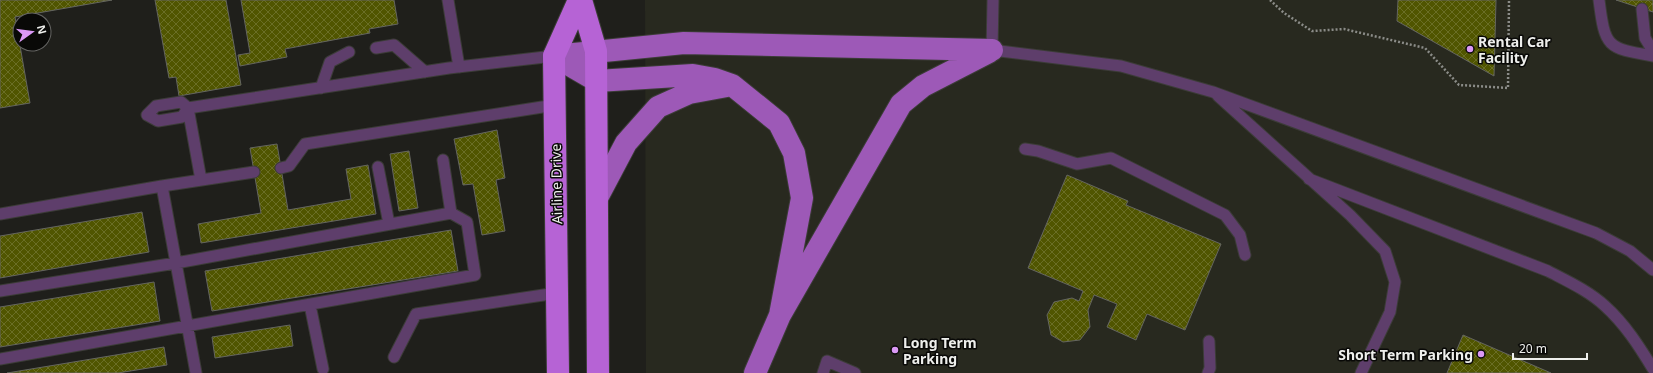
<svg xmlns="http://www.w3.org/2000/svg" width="1653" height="373" font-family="'Noto Sans',sans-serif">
  <defs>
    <pattern id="building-cross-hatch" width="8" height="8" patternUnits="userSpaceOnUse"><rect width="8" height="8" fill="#505500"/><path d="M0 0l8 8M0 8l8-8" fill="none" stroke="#6a6e25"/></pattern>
  </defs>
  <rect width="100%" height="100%" fill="#1f1f1b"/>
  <!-- built -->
  <path fill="#28291f" d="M645,0H1653V373H646Z"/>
  <!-- building -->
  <path fill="url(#building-cross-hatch)" stroke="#646560" d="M0,0H112L15,17L30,103L0,108Z
    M155,0H226L241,85L179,96L176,77L169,78Z
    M241,0H394L398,24L369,29L370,33L285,49L287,57L240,66L238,55L250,53Z
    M1398,0H1496L1494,76L1397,21Z
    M1616,0H1653V12Z
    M497,130L505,178L496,180L505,231L482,235L473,184L463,185L454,139Z
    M277,144L288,210L351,199L346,169L368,165L376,214L201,243L198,224L261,213L250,148Z
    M409,151L418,208L399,211L390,154Z
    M1067,175L1128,201L1126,205L1221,244L1185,330L1147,314L1136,340L1107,327L1117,304L1094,295L1088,310L1090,327L1080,340L1063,342L1051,335L1047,315L1054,302L1072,298L1079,301L1083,291L1028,268Z
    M142,212L149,252L0,278V236Z
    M451,230L458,271L212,311L205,271Z
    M154,282L160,321L0,347V307Z
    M290,325L293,346L215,358L212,337Z
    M1463,335L1551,373H1447Z
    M164,347L167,365L118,373H7Z"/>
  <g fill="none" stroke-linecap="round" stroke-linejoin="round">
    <!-- lane casing -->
    <g stroke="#3c3c38" stroke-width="13">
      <path id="lane" d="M448,0L459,67
        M993,0L992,50L1121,66L1213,92L1596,233L1630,251L1653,270
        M1599,0C1605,48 1607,48 1653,56
        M1642,9L1645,38L1653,51
        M376,48L394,45L425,72
        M321,88L330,62L349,52
        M1218,96L1350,215L1385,251L1395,282L1390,312L1361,373
        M1025,149L1038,151L1077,164L1111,158L1225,215L1240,235L1245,255
        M378,167L389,224
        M281,168L289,166L305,144L555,105
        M1309,179L1548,271C1567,281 1589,291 1605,306C1625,324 1639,346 1653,369
        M201,180L188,108L181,102L156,106L147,115L158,121L182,117L188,108L449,68L554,56
        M162,186L254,172
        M0,214L162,186L196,373
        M0,291L176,263L451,213L443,160
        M310,305L323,369
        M394,357L416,314L557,293
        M0,359L475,275L467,222L451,213
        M823,373L827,361L855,373
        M1208,373L1210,368L1209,341"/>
    </g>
    <!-- primary casing -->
    <g stroke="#3c3c38" stroke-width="24">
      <path id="primary" d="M554,56L597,81L693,75L715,79L732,85L779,123L794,153L802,198L780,315
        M554,56L684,43L992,50
        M598,196L626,143L658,107L689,93L727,86
        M755,373L780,315L901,104L923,86L989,52"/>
    </g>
    <!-- highway casing -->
    <g stroke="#3c3c38" stroke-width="24">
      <path id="highway" d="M581,0L596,51L598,373
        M558,373L554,56L579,0"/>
    </g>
    <!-- path -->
    <path stroke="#8b8c88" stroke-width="2.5" stroke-dasharray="2 2" stroke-linecap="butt" d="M1270,0L1284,13L1312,31L1344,29L1425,48L1459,85L1508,88L1509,0"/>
    <!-- lane -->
    <use href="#lane" stroke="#5e3e6b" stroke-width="11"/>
    <!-- primary -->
    <use href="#primary" stroke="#9d59b7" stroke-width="22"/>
    <!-- highway -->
    <use href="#highway" stroke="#b663d5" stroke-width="22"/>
  </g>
  <!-- markers -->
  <g fill="#db99f5" stroke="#090907" stroke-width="1.5">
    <circle cx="1470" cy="49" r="4"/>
    <circle cx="895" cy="350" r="4"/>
    <circle cx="1481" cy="354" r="4"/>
  </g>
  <g text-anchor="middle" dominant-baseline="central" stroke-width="3" stroke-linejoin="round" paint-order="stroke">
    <!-- poi labels -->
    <g font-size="14" font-weight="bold" fill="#eeefec" stroke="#090907" text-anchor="start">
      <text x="1478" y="41">Rental Car<tspan x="1478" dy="16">Facility</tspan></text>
      <text x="903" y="342">Long Term<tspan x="903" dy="16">Parking</tspan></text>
      <text x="1473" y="354" text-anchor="end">Short Term Parking</text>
    </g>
    <!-- street labels -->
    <g font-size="14" fill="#eeefec" stroke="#090907">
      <text transform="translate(556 184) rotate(-91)">Airline Drive</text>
    </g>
  </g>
  <!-- north arrow -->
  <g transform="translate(32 32) rotate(76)"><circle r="19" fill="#090907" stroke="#656563"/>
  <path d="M0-3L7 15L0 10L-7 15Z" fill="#db99f5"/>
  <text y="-6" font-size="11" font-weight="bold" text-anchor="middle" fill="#eeefec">N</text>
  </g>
  <!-- scale -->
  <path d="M1513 353v6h74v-6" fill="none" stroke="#eeefec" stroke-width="2"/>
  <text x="1519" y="353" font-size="12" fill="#eeefec" stroke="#090907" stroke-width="3" paint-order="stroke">20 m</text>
</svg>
